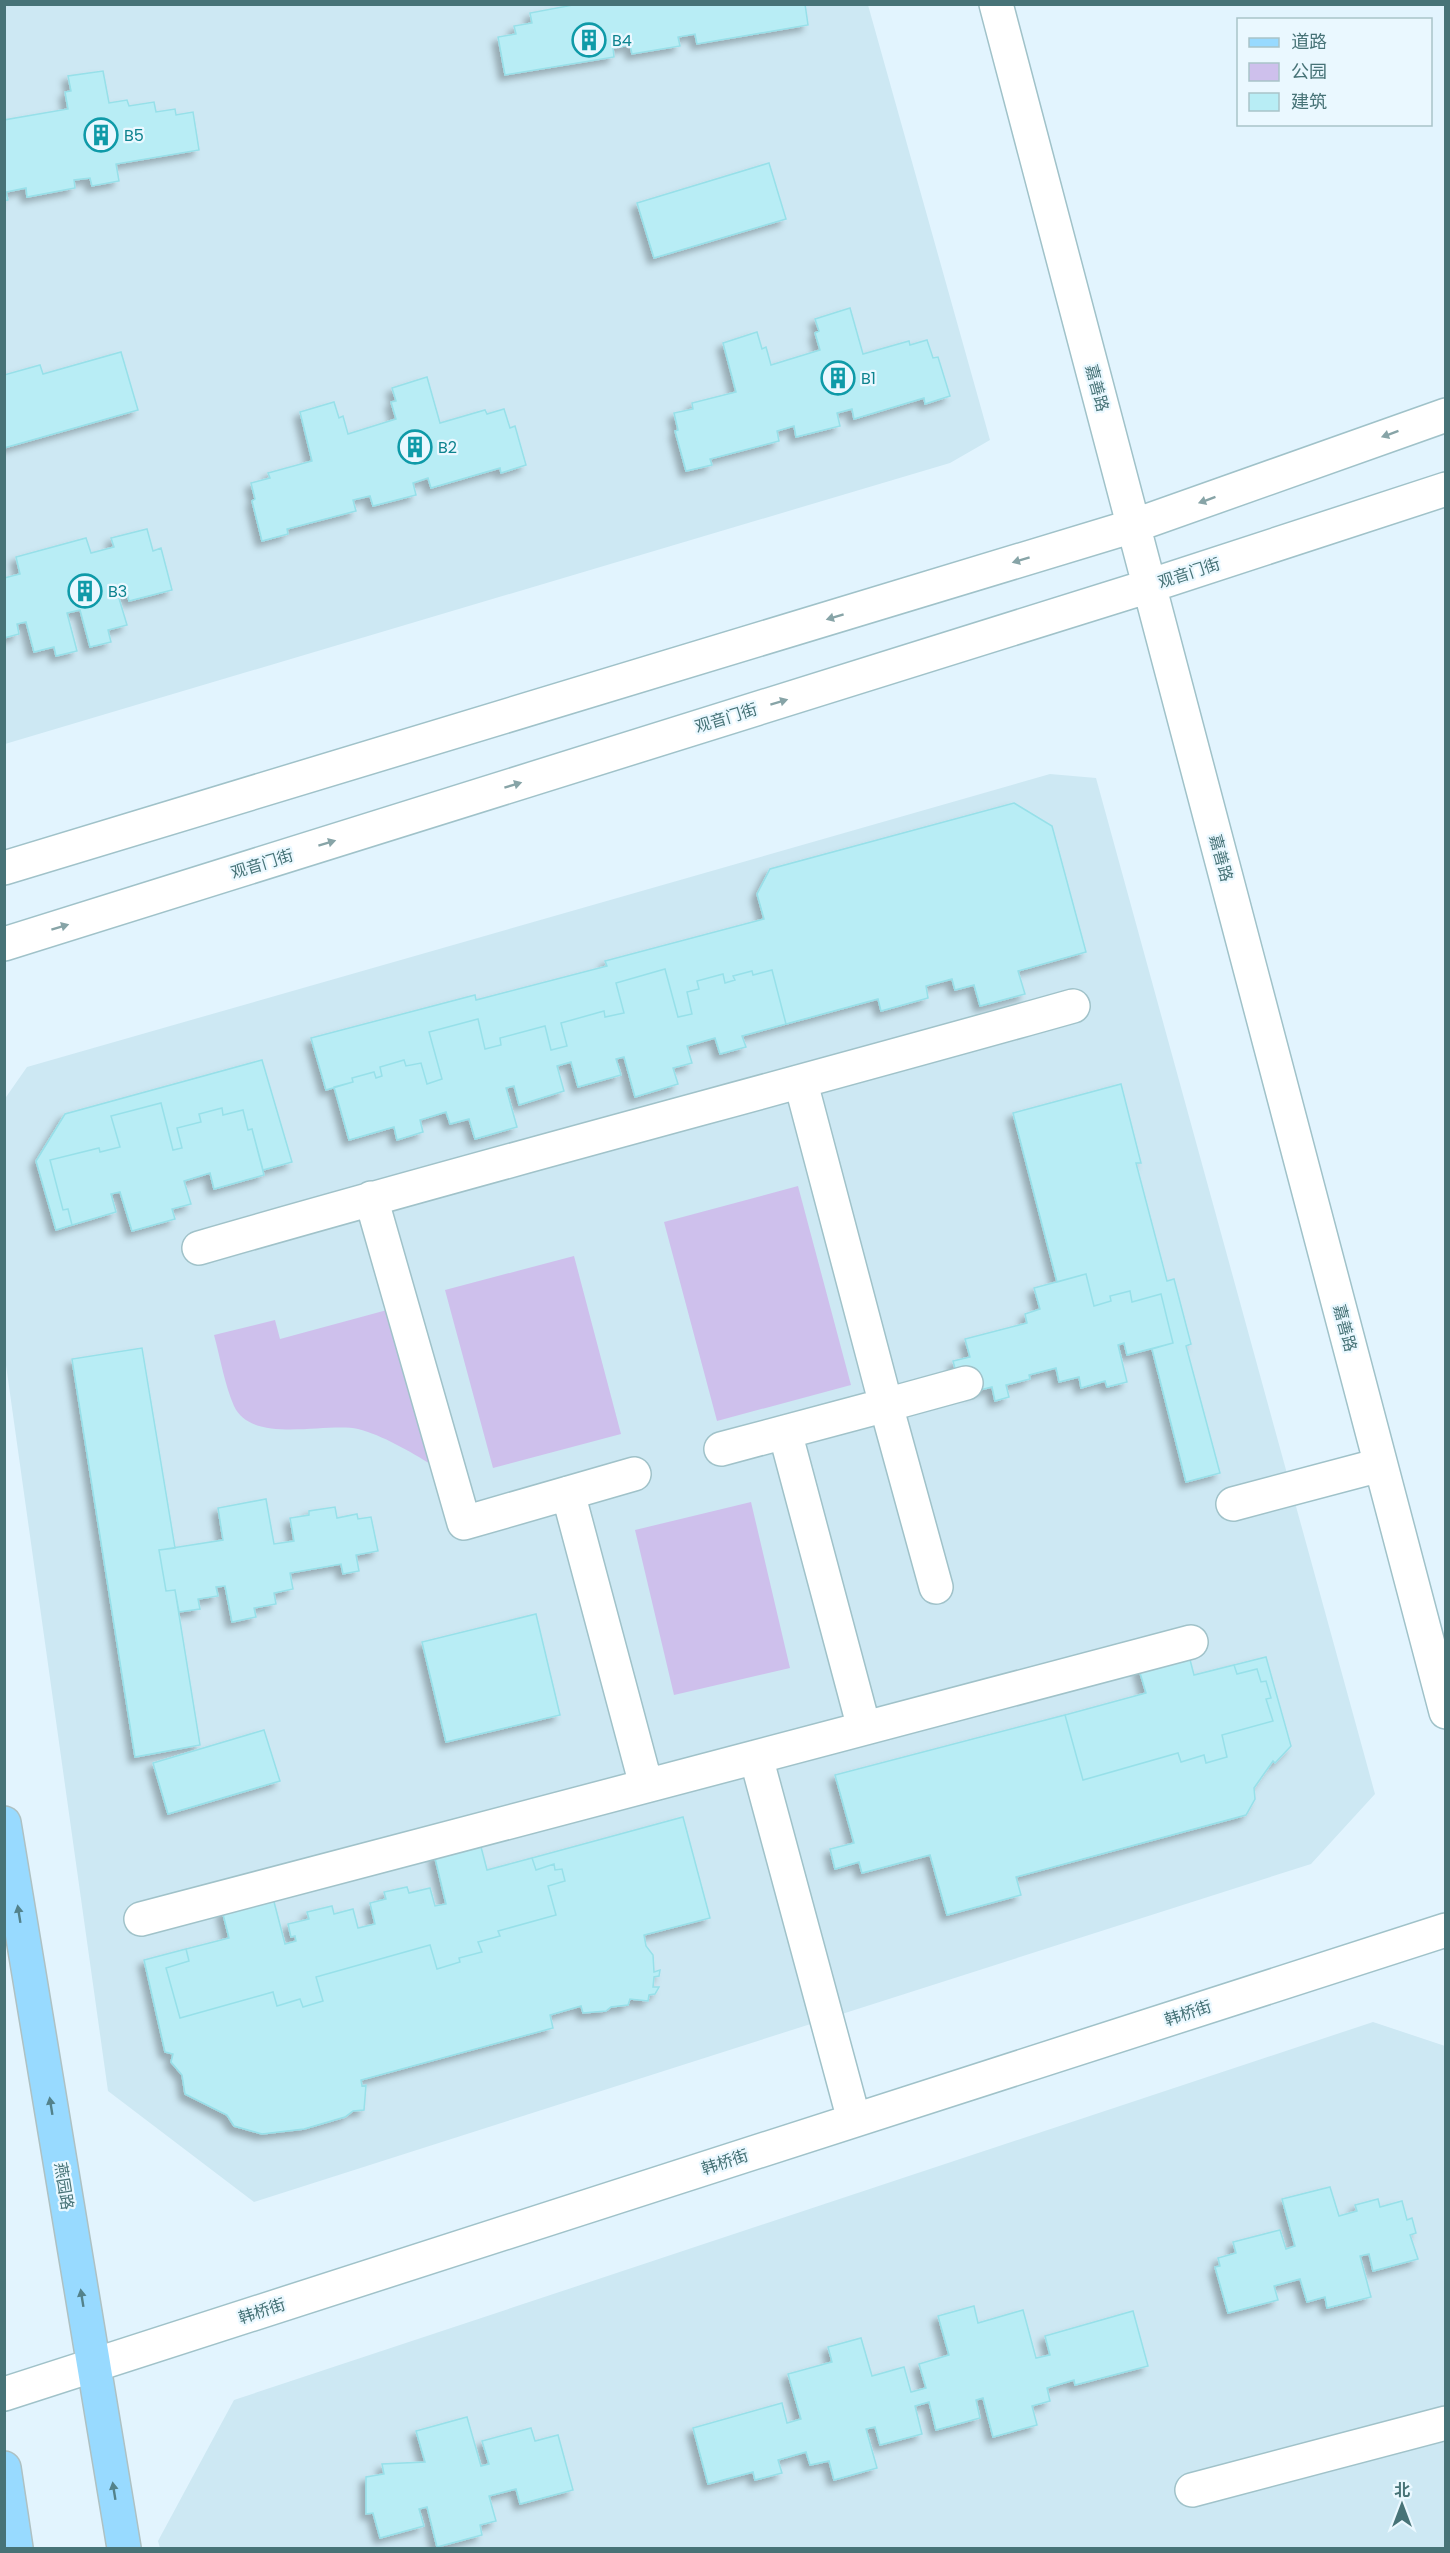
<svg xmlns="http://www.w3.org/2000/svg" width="1450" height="2553" font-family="Poppins,'Noto Sans SC',sans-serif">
  <defs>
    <filter id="shadow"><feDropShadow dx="-5.5" dy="5.5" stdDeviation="3" flood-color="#0004"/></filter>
  </defs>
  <rect width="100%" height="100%" fill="#e2f4fe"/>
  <!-- residential -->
  <path fill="#cde8f3" d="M5,5H868L990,440L950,463L5,744Z
    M1050,774L1096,778L1375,1794L1311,1864L254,2202L108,2091L5,1358L4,1100L27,1067Z
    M1373,2022L1445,2046V2548H160L158,2541L234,2400Z"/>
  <!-- green -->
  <path fill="#cec0ec" d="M798,1186L851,1385L717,1421L664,1222Z
    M574,1256L621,1434L493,1468L445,1290Z
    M387,1310L432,1465C411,1452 382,1435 358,1429C326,1422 252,1445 234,1406C225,1386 220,1357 214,1335L275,1320L280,1339Z
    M751,1502L790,1668L674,1695L635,1530Z"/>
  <!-- building -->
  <path fill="#b8edf5" stroke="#97e0e9" stroke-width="1.5" filter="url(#shadow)" d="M805,4L808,25L697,44L695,34L678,37L680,46L632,54L630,45L613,48L614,57L505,75L498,37L516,34L514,26L532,23L530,13L578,4Z
    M103,71L109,103L127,100L129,106L154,102L156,112L175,109L176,115L193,112L199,150L116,164L119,181L92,186L90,178L74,180L75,188L27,197L26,188L6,192L8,200L4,201V120L68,109L65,92L71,91L68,76Z
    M769,163L786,219L654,258L637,203Z
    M850,308L863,354L909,341L910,345L927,340L933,358L938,357L950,396L925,404L924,398L854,419L852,409L837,413L840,426L796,437L794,426L777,431L779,441L710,459L712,465L686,471L675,431L678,430L674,413L693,409L692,403L736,392L723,343L757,332L762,349L766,347L771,365L820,350L815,333L819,331L815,319Z
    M121,352L138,410L4,448V375L40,365L43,374Z
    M427,377L440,423L485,410L487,414L504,409L510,428L515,426L526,465L501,473L500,468L431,488L428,478L413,483L416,495L373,506L370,496L353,500L356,511L287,529L288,534L262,541L252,501L255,499L251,483L270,478L268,473L312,461L300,412L334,402L339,418L343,416L348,434L396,419L391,402L396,401L392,388Z
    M147,529L153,551L161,548L172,590L129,601L127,593L118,595L127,625L108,630L111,642L90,647L80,610L67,613L77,651L56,656L54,647L34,652L26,622L17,624L19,634L4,638V578L20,574L16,557L86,538L91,553L114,547L111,538Z
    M1014,803L1052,826L1086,952L1018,971L1025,994L980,1006L974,985L955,990L952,979L926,986L928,998L881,1011L878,999L786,1024L772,970L753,975L752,971L733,976L735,980L725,983L723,974L697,981L699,989L687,992L692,1014L678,1017L665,969L616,983L624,1013L605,1017L604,1011L561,1023L567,1046L551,1050L545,1026L500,1038L501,1045L485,1049L478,1019L429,1032L442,1079L427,1084L421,1063L406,1066L404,1060L380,1067L382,1076L376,1078L374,1072L352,1078L353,1082L326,1090L311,1038L475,995L476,1000L607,966L605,961L764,919L757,894L770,869Z
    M665,969L678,1017L692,1014L687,992L699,989L697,981L723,974L725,983L735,980L733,976L752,971L753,975L772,970L786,1024L742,1036L746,1047L720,1054L715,1038L687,1046L692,1063L673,1068L678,1084L635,1097L624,1057L616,1059L621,1075L578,1087L571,1062L557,1066L564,1091L519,1105L514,1086L506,1088L517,1127L475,1139L469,1119L450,1124L446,1112L420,1120L423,1132L397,1140L394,1127L349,1140L334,1087L353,1082L352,1078L374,1072L376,1078L382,1076L380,1067L404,1060L406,1066L421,1063L427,1084L442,1079L429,1032L478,1019L485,1049L501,1045L500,1038L545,1026L551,1050L567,1046L561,1023L604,1011L605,1017L624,1013L616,983Z
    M262,1060L292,1162L263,1170L252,1129L248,1130L243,1110L223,1115L222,1108L199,1114L201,1122L177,1128L182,1148L173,1150L161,1103L111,1116L120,1147L100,1152L99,1148L50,1160L63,1210L68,1209L72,1225L56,1230L36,1161L65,1114Z
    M1121,1084L1141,1163H1136L1167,1281L1174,1279L1191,1344L1186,1346L1220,1473L1186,1482L1152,1349L1173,1343L1161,1294L1132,1302L1130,1291L1110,1296L1111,1301L1094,1306L1086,1274L1057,1282L1013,1113Z
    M161,1103L173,1150L182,1148L177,1128L201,1122L199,1114L222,1108L223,1115L243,1110L248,1130L252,1129L264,1175L214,1189L210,1173L184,1181L191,1204L172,1209L175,1219L132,1231L120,1192L111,1194L116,1212L72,1225L68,1209L63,1210L50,1160L99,1148L100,1152L120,1147L111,1116Z
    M1086,1274L1094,1306L1111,1301L1110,1296L1130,1291L1132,1302L1161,1294L1173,1343L1127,1355L1124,1343L1118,1345L1127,1382L1107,1387L1105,1381L1081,1388L1079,1377L1059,1382L1056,1368L1029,1375L1030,1379L1006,1385L1009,1397L995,1401L992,1387L968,1393L956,1372L953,1361L970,1357L965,1339L1027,1323L1025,1314L1040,1309L1034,1288Z
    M142,1348L175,1548L159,1550L166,1591L175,1590L200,1745L135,1757L72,1359Z
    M266,1499L274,1544L294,1541L290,1518L309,1515V1511L335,1507L337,1518L357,1514L358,1519L371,1517L378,1551L356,1555L359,1571L343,1574L341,1564L290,1573L293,1589L274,1593L276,1604L254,1608L256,1617L232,1622L225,1586L216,1587L218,1596L198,1599L200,1609L179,1612L175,1590L166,1591L159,1550L223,1540L218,1508Z
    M536,1614L560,1715L446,1742L422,1642Z
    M1188,1652L1194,1675L1234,1665L1237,1674L1257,1669L1261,1682L1266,1681L1271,1698L1266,1699L1273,1721L1222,1735L1227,1757L1206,1763L1204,1755L1181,1762L1178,1753L1083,1780L1065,1715L1146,1693L1138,1666Z
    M1266,1657L1291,1746L1275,1763L1273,1761L1254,1788L1255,1799L1246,1815L1016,1877L1021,1895L947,1915L930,1855L862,1873L859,1862L835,1869L830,1849L854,1843L835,1775L1065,1715L1083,1780L1178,1753L1181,1762L1204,1755L1206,1763L1227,1757L1222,1735L1273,1721L1266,1699L1271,1698L1266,1681L1261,1682L1257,1669L1237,1674L1234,1665Z
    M264,1730L280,1781L168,1814L153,1763Z
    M683,1817L710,1918L644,1935L646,1946L653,1955L654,1972L660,1970L659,1976L654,1977L653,1987H659L655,1994L649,1995L648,2001L630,1999L628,2005L611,2007L606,2011L583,2013L581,2006L550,2015L553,2028L361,2080L362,2086L366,2085L364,2110L353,2111L345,2117L304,2129L262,2134L234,2126L227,2115L185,2094L182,2075L171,2062L173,2054L165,2052L144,1960L186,1949L189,1961L166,1968L180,2018L273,1992L277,2006L300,1999L303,2007L323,2001L316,1977L430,1945L437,1969L460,1962L459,1958L482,1952L478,1942L500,1936L498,1931L556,1915L548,1886L565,1881L562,1869L555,1870L554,1864L536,1870L532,1858Z
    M480,1843L487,1870L532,1858L536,1870L554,1864L555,1870L562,1869L565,1881L548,1886L556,1915L498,1931L500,1936L478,1942L482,1952L459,1958L460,1962L437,1969L430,1945L316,1977L323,2001L303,2007L300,1999L277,2006L273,1992L180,2018L166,1968L189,1961L186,1949L229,1938L222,1910L273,1898L285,1944L296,1941L295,1936L291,1937L288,1924L309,1919L307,1912L332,1906L334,1914L353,1909L358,1928L375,1924L370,1903L386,1899L384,1892L407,1887L409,1893L430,1888L435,1906L446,1904L434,1854Z
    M1330,2187L1339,2216L1357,2211L1355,2205L1378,2199L1380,2207L1402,2201L1407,2220L1412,2218L1416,2233L1410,2235L1418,2259L1373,2271L1369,2254L1360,2256L1371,2297L1327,2308L1325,2297L1307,2302L1300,2279L1274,2286L1278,2300L1228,2313L1215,2267L1220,2266L1218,2258L1236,2253L1233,2242L1280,2230L1286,2249L1295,2246L1282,2199Z
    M974,2306L978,2323L1023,2310L1036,2358L1050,2355L1045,2336L1133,2311L1148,2366L1075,2385L1074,2380L1047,2388L1050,2401L1032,2406L1037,2425L993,2437L983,2398L976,2400L980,2418L936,2430L929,2402L915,2406L922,2434L880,2445L875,2427L866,2429L877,2468L834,2480L829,2461L810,2465L806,2452L778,2460L782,2473L755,2480L753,2472L708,2484L693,2428L782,2403L787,2423L801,2419L788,2374L832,2362L828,2347L861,2338L872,2376L904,2367L911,2392L926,2388L919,2364L949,2355L938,2316Z
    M467,2417L481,2466L489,2464L482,2441L531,2428L535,2441L558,2435L573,2490L520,2504L516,2489L489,2496L496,2521L480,2525L482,2535L437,2547L427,2507L419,2509L424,2526L380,2538L373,2513L366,2514V2477L384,2474L382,2464L425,2462L416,2431Z"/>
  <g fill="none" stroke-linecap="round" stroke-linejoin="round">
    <!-- minor casing -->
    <g stroke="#a0c2c9" stroke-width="36">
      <path id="minor" d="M996,4L1446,1712
        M4,868L1133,526L1446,415
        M4,944L1149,586L1446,489
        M371,1198L464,1523L634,1474
        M199,1248C489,1164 782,1088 1073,1006
        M785,1432L864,1728
        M721,1449L886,1405L801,1083
        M568,1493L646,1785
        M1233,1504L1380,1465
        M936,1587L886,1405L966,1383
        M756,1757L1191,1642
        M141,1919L756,1757L854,2120
        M4,2394L1446,1930
        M1192,2490L1446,2423"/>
    </g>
    <!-- major casing -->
    <g stroke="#aec1c3" stroke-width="36">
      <path id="major" d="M4,1823L124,2548
        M4,2468L16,2548"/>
    </g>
    <!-- minor -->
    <use href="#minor" stroke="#fff" stroke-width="33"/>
    <!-- major -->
    <use href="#major" stroke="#98daff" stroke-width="33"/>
  </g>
  <!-- one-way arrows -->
  <defs><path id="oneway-solid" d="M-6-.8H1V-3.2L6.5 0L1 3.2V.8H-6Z" transform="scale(1.5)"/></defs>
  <g fill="#87a4a7">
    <use href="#oneway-solid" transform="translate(1390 434) rotate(160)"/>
    <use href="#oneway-solid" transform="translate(1207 500) rotate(160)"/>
    <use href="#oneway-solid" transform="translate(1021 560) rotate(163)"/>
    <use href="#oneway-solid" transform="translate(835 617) rotate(163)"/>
    <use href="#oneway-solid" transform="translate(779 702) rotate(-17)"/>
    <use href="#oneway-solid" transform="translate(513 785) rotate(-17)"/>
    <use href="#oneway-solid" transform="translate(327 843) rotate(-17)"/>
    <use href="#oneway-solid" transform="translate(60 927) rotate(-17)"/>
  </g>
  <g fill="#53828b">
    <use href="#oneway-solid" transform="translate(19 1914) rotate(-99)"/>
    <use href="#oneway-solid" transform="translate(51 2106) rotate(-99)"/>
    <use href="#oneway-solid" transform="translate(82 2298) rotate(-99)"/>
    <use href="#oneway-solid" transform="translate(114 2491) rotate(-99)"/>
  </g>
  <!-- icons -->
  <defs>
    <g id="building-ring" transform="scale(1.725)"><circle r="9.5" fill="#eaf8ff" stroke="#0f9aa8" stroke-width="1.5"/><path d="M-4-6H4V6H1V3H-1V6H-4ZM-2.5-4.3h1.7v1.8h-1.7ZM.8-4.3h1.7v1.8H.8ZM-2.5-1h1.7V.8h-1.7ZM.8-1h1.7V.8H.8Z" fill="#0f9aa8"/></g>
  </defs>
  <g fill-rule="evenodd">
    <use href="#building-ring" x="589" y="40"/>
    <use href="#building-ring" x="101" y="135"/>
    <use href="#building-ring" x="838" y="378"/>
    <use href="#building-ring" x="415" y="447"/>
    <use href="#building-ring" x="85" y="591"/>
  </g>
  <g text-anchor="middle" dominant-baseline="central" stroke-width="4.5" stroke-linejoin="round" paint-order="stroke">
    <!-- culture labels -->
    <g font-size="16" fill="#0d838f" stroke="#eaf8ff" text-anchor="start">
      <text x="612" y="40">B4</text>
      <text x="124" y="135">B5</text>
      <text x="861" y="378">B1</text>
      <text x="438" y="447">B2</text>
      <text x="108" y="591">B3</text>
    </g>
    <!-- street labels -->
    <g font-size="16" fill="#477377" stroke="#eaf8ff">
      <text transform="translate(1097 388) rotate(75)">嘉善路</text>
      <text transform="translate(1189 573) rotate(-18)">观音门街</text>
      <text transform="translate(726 718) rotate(-17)">观音门街</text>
      <text transform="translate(1221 858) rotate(75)">嘉善路</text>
      <text transform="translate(262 864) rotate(-17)">观音门街</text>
      <text transform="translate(1345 1328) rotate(75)">嘉善路</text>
      <text transform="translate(1188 2013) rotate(-18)">韩桥街</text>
      <text transform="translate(725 2162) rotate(-18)">韩桥街</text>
      <text transform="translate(64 2186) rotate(81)">燕园路</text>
      <text transform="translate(262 2311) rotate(-18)">韩桥街</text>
    </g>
  </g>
  <!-- border -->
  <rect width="1450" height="2553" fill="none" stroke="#477377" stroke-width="12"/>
  <!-- legend -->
  <rect x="1237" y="18" width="195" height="108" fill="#eaf8ff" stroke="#a9c3c9" stroke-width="1.5"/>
  <rect x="1249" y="38" width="30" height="9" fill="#98daff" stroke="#a9c3c9" stroke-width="1.5"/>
  <text x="1291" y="48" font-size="18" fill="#477377">道路</text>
  <rect x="1249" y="63" width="30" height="18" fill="#cec0ec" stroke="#a9c3c9" stroke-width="1.5"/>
  <text x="1291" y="78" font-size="18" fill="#477377">公园</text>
  <rect x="1249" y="93" width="30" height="18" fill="#b8edf5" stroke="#a9c3c9" stroke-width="1.5"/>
  <text x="1291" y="108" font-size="18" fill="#477377">建筑</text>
  <!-- north arrow -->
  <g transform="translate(1402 2505)" stroke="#eaf8ff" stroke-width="4.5" paint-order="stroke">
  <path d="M0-4.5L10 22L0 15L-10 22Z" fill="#477377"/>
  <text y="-9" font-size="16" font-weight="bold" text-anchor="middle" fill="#477377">北</text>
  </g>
</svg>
